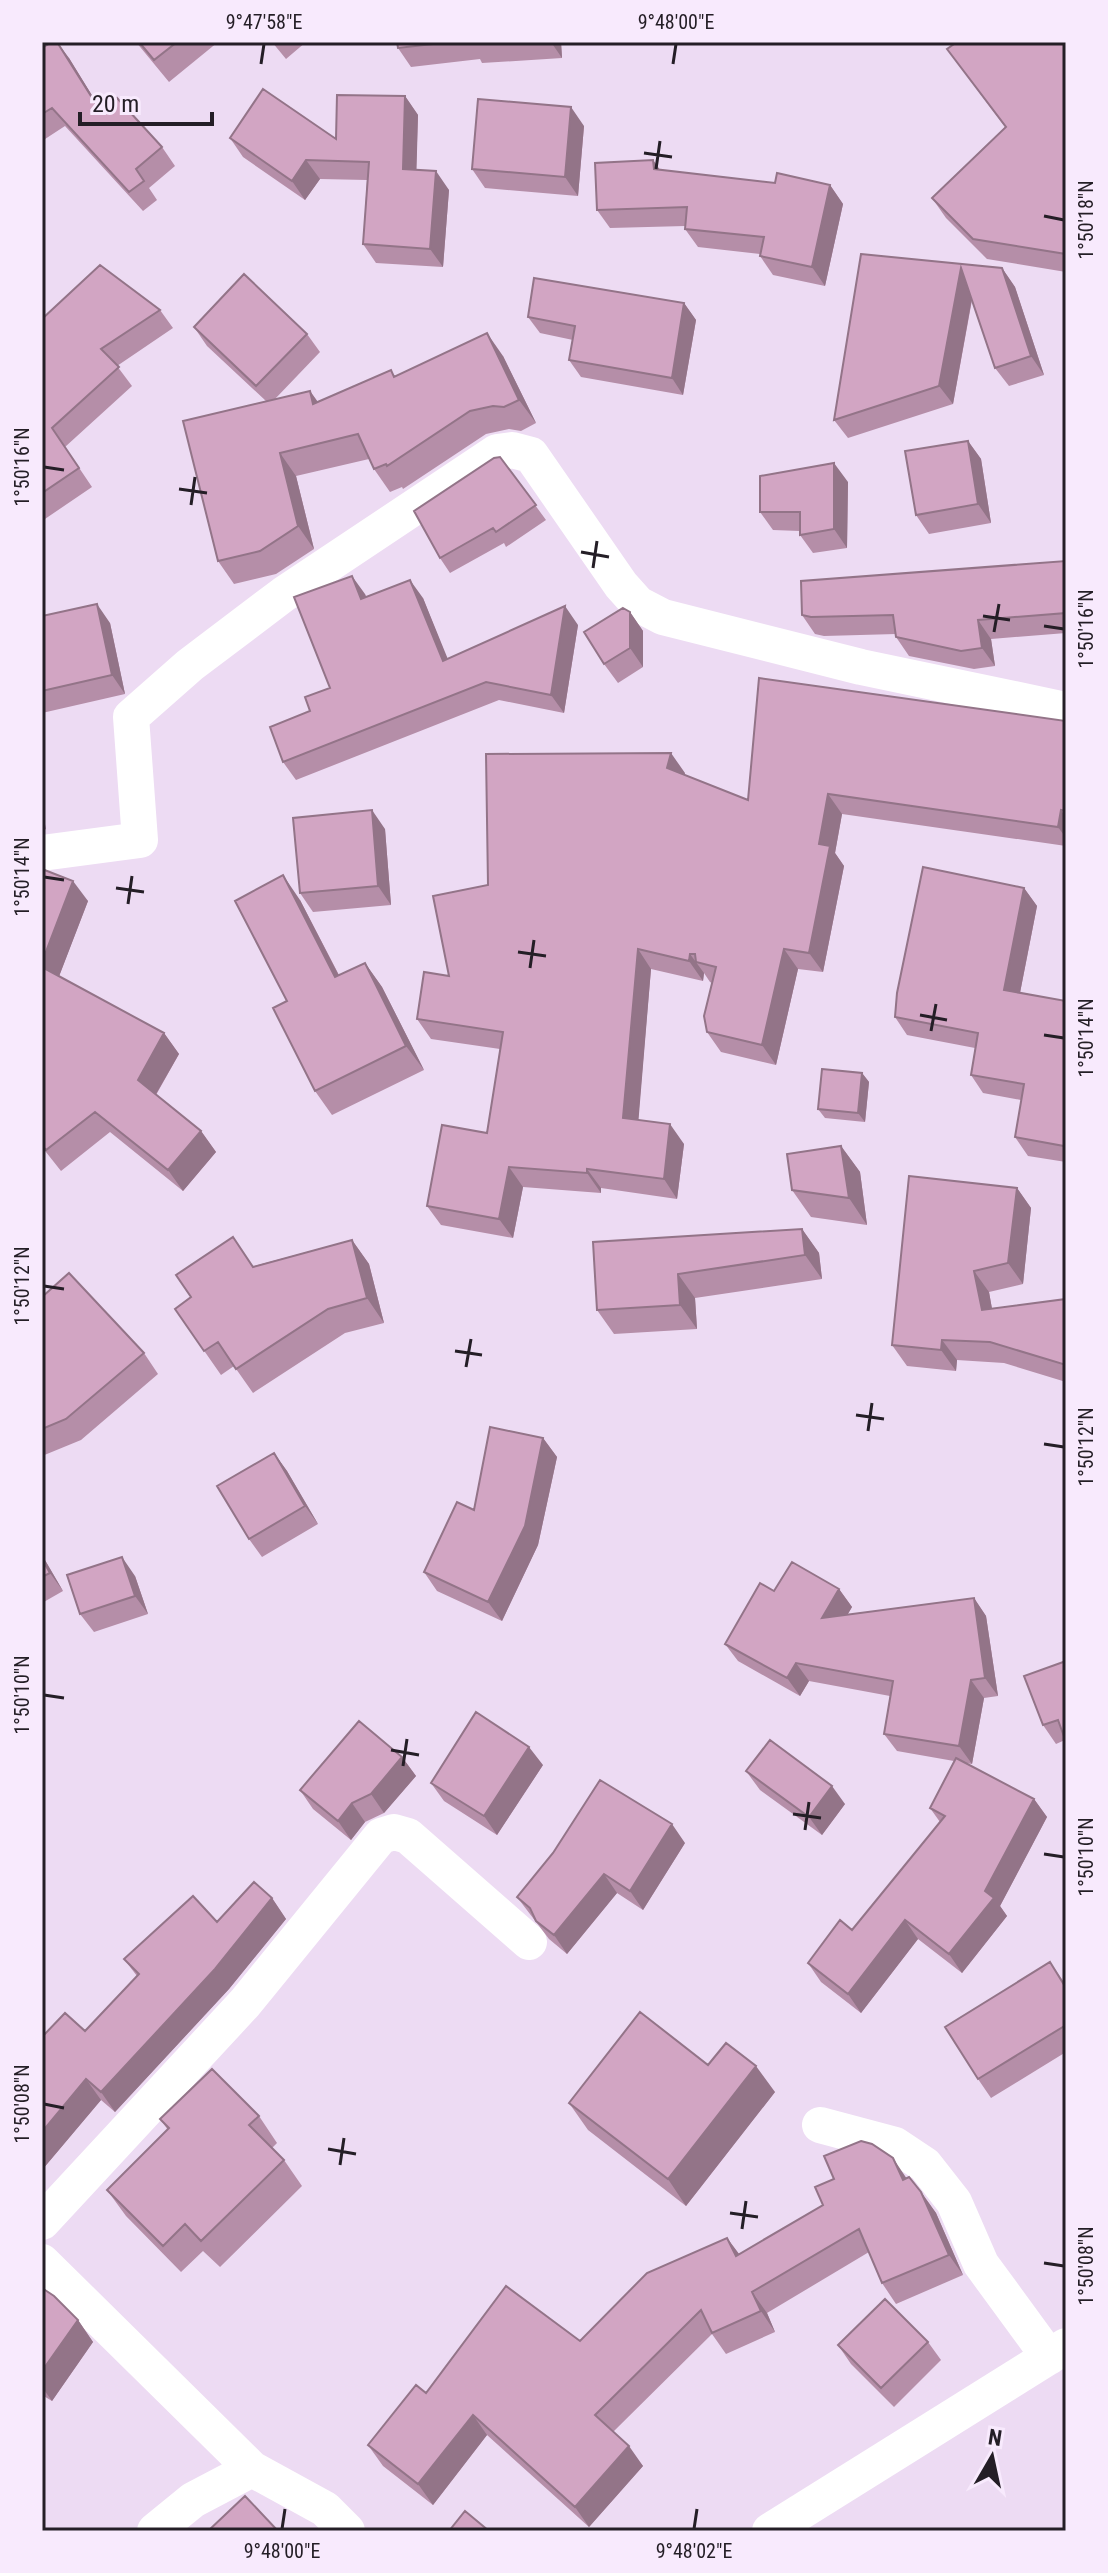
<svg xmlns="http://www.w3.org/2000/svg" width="1108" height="2573" font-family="'Roboto Condensed',sans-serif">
  <rect width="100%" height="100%" fill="#eddbf3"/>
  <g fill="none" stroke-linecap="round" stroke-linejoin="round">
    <!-- street -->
    <path stroke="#fff" stroke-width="36" d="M42,853L140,840L131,717L190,665L284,594L497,452L512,450L531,455L621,585L638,604L663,617L861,667L1066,710
      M820,2125L895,2145L925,2165L954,2202L981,2264L1049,2357
      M42,2222L245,2003L381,1836L394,1832L408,1836L529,1942
      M42,2262L252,2469
      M155,2531L193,2500L252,2469L325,2509L347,2531
      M770,2531L1066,2346"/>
  </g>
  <!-- wall -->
  <path fill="#b58ea8" d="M136,42H218L169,82Z
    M272,42H306L286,59Z
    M397,42H561L562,58L482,63L480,59L411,67L398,48Z
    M1066,42V272L987,259L946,218L932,198L1005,127L947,49Z
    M42,48L69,58L102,112L162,147L175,166L149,188L157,200L143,211L65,126L42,141Z
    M405,96L418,115L416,170L449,190L443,267L376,263L363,244L367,180L320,179L305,200L243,157L230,138L336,139Z
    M584,126L578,196L485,188L472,169Z
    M653,160L660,170L775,183L830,185L843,204L825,286L773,275L760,256V254L698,247L685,229V226L610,228L597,210Z
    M1002,268L1015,287L1044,375L1009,386L995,368L972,300L953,404L848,438L834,420Z
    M684,303L696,320L683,395L581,377L569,360L573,340L540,333L528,317Z
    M160,310L173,328L117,366L132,386L65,447L92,487L42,521V319Z
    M194,327L307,334L320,352L275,399L310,391L318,402L395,376L503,356L536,423L521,431L509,429L486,434L403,489L402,487L390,492L374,469L369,459L296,476L314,549L276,574L234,584L218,561L266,401L207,346Z
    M968,441L981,459L991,523L929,534L916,515Z
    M500,457L546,520L506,547L504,543L450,573L440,558Z
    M848,482L847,548L813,553L800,535V531L773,530L760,512Z
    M1066,561V633L991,639L995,666L974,669L909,656L896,637V634L824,636L815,634L802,615Z
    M365,594L366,597L423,598L447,659L578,625L564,713L499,700L296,780L283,762L310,711L330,688Z
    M630,612L643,631V667L618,683L604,664Z
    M42,616L110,623L125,694L42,713Z
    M1066,721V846L842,814L835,853L844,866L823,972L798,969L776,1065L721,1052L707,1032L712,983L710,982L704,973L703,981L651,969L638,1120L684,1144L677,1199L601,1188V1193L523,1187L513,1238L441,1225L427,1206L487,1133L500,1049L431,1039L417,1019L449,976L488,885L685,773V775L748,800Z
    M385,829L391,905L313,912L300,893Z
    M42,869L88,901L59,976L164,1033L179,1054L156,1095L201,1131L216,1152L183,1191L110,1132L61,1171L42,1147Z
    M1024,888L1037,906L1020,993L1066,1001V1162L1028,1156L1015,1137L1021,1100L983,1093L971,1075L975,1048L907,1035L895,1017Z
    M300,900L339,975L365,963L382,987L424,1070L332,1115L315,1091L287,1001Z
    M862,1073L869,1082L865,1122L825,1118L818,1109Z
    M841,1146L860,1172L867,1225L811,1217L792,1190Z
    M1017,1188L1031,1208L1023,1284L989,1292L992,1309L1066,1299V1382L1004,1363L957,1360L956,1371L907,1366L892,1345Z
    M802,1229L819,1253L822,1279L695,1298L697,1329L614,1334L597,1310L593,1242Z
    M352,1240L369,1264L384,1323L345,1333L253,1393L234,1366L221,1375L175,1309L254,1266Z
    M42,1297L144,1353L158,1374L81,1440L42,1456Z
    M543,1438L557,1457L538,1545L502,1621L437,1591L424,1572L474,1510Z
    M274,1453L287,1471L318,1524L262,1557L249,1539Z
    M42,1555L63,1591L42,1603Z
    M135,1576L148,1614L94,1632L80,1614Z
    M839,1589L852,1607L847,1615L974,1598L986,1616L998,1696L984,1698L972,1764L965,1763L1034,1799L1047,1817L1000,1906L1007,1916L962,1973L918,1939L861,2013L821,1982L808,1963L852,1930L940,1822L930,1808L954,1761L897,1751L884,1734L890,1696L809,1681L800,1696L738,1661L725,1644L774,1591Z
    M1066,1661L1065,1740L1056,1744L1043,1725Z
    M402,1757L416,1776L384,1813L365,1822L351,1840L313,1809L300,1790Z
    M543,1765L497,1835L444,1801L431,1783Z
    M746,1771L845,1804L822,1835L760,1790Z
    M685,1843L643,1910L617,1893L567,1954L549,1939L517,1897Z
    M272,1898L286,1919L229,1989L115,2112L101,2100L42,2170L85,2031L137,1976L124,1959Z
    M1050,1962L1066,1985V2052L991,2098L978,2079Z
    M708,2065L775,2092L686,2206L588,2130L569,2103Z
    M259,2116L277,2143L272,2148L284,2160L302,2186L220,2267L203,2251L181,2272L126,2216L107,2190L168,2130L160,2119Z
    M907,2178L921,2192L936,2213L963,2275L896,2304L882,2283L869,2252L767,2313L775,2332L726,2354L712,2334L613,2432L643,2466L589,2527L487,2435L433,2505L383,2466L368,2445L426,2393L580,2341L727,2238L739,2254Z
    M42,2288L78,2320L93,2342L52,2401L42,2395Z
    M928,2342L941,2360L894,2407L851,2364L838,2345Z"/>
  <!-- shaded-wall -->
  <path fill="#937488" d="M57,42L69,58L114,131L101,112Z
    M551,42H561L562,58Z
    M405,96L418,115L416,188L403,169Z
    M571,107L584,126L578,196L565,177Z
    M306,160L320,179L305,200L292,181Z
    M653,160L666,179L654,169Z
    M436,171L449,190L443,267L430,249Z
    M830,185L843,204L825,286L812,267Z
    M961,268L974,287L953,404L939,386Z
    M1002,268L1015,287L1044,375L1031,356Z
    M684,303L696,320L683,395L672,378Z
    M487,333L503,356L536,423L519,400Z
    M310,391L326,414L313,404Z
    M968,441L981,459L991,523L978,504Z
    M280,453L296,476L314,549L298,526Z
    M834,463L848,482L847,548L834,529Z
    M352,576L365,594L374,617L361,599Z
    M410,580L423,598L456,679L443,661Z
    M97,604L110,623L125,694L112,675Z
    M565,606L578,625L564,713L551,695Z
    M630,612L643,631V667L630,648Z
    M978,620L991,639L995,666L982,648Z
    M671,753L685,773L681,787L667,768Z
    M828,794L842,814L835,853L844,866L823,972L809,953L819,844Z
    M42,806L46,830L42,824Z
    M372,810L385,829L391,905L378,886Z
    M1061,810L1066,818V838L1058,827Z
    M283,875L300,900L352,1001L335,977Z
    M73,881L88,901L55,987L42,968V962Z
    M1024,888L1037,906L1017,1008L1004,990Z
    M638,949L651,969L637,1138L623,1118Z
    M784,949L798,969L776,1065L762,1045Z
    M690,954L704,973L703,981L689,961Z
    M365,963L382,987L424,1070L406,1046Z
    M164,1033L179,1054L152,1101L138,1080Z
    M862,1073L869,1082L865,1122L858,1113Z
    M670,1124L684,1144L677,1199L664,1179Z
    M201,1131L216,1152L183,1191L168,1170Z
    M841,1146L860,1172L867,1225L849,1198Z
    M509,1167L523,1187L513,1238L499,1219Z
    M587,1169L601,1188V1193L587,1173Z
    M1017,1188L1031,1208L1023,1284L1008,1263Z
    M802,1229L819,1253L822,1279L805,1255Z
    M352,1240L369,1264L384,1323L367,1298Z
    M974,1271L989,1292L996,1331L982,1310Z
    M678,1274L695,1298L697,1329L680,1305Z
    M942,1340L957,1360L956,1371L941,1350Z
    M543,1438L557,1457L538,1545L502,1621L488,1602Z
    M274,1453L287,1471L318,1524L305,1506Z
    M42,1555L63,1591L50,1573L42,1559Z
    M122,1557L135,1576L148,1614L135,1596Z
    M839,1589L852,1607L835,1636L822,1618Z
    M974,1598L986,1616L998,1696L985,1678Z
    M796,1663L809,1681L800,1696L787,1678Z
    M971,1680L984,1698L972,1764L959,1746Z
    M529,1747L543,1765L497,1835L484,1816Z
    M402,1757L416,1776L384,1813L371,1794Z
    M832,1786L845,1804L822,1835L809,1817Z
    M1034,1799L1047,1817L1000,1906L1007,1916L962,1973L949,1954L985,1891Z
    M352,1803L365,1822L351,1840L338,1821Z
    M672,1824L685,1843L643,1910L630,1891Z
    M604,1874L617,1893L567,1954L554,1935Z
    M272,1898L286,1919L229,1989L115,2112L101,2092Z
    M905,1920L918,1939L861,2013L848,1994Z
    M756,2066L775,2092L686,2206L668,2179Z
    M86,2079L101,2100L42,2170V2132Z
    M893,2158L907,2179L903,2180Z
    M921,2192L936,2213L963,2275L949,2255Z
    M727,2238L742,2258L736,2256Z
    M752,2292L767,2313L775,2332L761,2311Z
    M78,2320L93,2342L52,2401L42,2387V2371Z
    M473,2415L487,2435L433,2505L418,2484Z
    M629,2446L643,2466L589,2527L575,2507Z"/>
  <!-- building -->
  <path fill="#d2a5c3" stroke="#937488" stroke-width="2" d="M52,42H57L101,112L117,98L162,147L136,169L144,181L129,192L52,108L42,114V48Z
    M139,42H177L154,60Z
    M397,42H451L398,48Z
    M469,42H502L469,44Z
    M957,42H1066V254L973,239L932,198L1006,127L947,49Z
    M263,89L336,139L337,95L405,96L403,169L436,171L430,249L363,244L369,162L306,160L292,181L230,138Z
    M478,99L571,107L565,177L472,169Z
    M653,160L654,169L775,183L777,173L830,185L812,267L760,256L764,237L685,229L687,207L597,210L595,163Z
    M861,254L1002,268L1031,356L995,368L961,268L939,386L834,420Z
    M100,265L160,310L101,349L119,367L52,428L79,468L42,493V319Z
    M244,274L307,334L256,386L194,327Z
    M534,278L684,303L672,378L569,360L575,326L528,317Z
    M487,333L519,400L504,407L493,406L470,411L387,466L386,464L374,469L358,434L280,453L298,526L260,551L218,561L183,421L310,391L313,404L391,370L394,377Z
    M968,441L978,504L916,515L905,451Z
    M500,457L536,505L496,532L493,528L440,558L414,511L494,458Z
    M834,463V529L800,535V512H760V476Z
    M1066,561V613L978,620L982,648L961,651L896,637L893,615L811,617L802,615L801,581Z
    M352,576L361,599L410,580L443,661L565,606L551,695L486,682L283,762L270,727L310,711L305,697L330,688L294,597Z
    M97,604L112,675L42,691V616Z
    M623,608L630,612V648L604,664L584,632Z
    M759,678L1066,721V811L1061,810L1058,827L828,794L819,844L830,846L809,953L784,949L762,1045L707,1032L704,1016L716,967L696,962L695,954H690L689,961L638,949L623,1118L670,1124L664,1179L587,1169V1173L509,1167L499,1219L427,1206L442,1125L487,1133L503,1032L417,1019L424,972L449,976L433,896L488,885L486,754L671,753L667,768L748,800Z
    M372,810L378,886L300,893L293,818Z
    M923,867L1024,888L1004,990L1066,1001V1135L1064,1146L1015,1137L1024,1084L971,1075L978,1033L895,1017L897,993Z
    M42,869L73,881L42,962Z
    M283,875L335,977L365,963L406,1046L315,1091L273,1008L287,1001L235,901Z
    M42,967L164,1033L138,1080L201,1131L168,1170L95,1112L46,1150L42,1145Z
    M822,1069L862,1073L858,1113L818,1109Z
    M841,1146L849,1198L792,1190L787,1154Z
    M909,1176L1017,1188L1008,1263L974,1271L982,1310L1066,1299V1365L990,1342L942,1340L941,1350L892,1345Z
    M802,1229L805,1255L678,1274L680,1305L597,1310L593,1242Z
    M233,1237L253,1267L352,1240L367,1298L328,1309L236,1369L218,1342L204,1351L175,1309L191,1297L176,1275Z
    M69,1273L144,1353L66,1419L42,1429V1297Z
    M490,1427L543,1438L525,1526L488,1602L424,1572L457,1502L474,1510Z
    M274,1453L305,1506L249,1539L217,1486Z
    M122,1557L135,1596L80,1614L67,1575Z
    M42,1559L50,1573L42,1577Z
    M792,1562L839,1589L822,1618L974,1598L985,1678L971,1680L959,1746L884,1734L893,1681L796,1663L787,1678L725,1644L760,1583L774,1591Z
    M1066,1661V1742L1058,1720L1043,1725L1024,1676Z
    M476,1712L529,1747L484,1816L431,1783Z
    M359,1721L402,1757L371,1794L352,1803L338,1821L300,1790Z
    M770,1740L832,1786L809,1817L746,1771Z
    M956,1758L1034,1799L985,1891L994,1898L949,1954L905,1920L848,1994L808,1963L840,1920L852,1930L945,1816L930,1808Z
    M600,1780L672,1824L630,1891L604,1874L554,1935L536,1921L530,1908L517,1897L553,1853Z
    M254,1882L272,1898L215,1969L101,2092L86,2079L42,2132V2037L65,2013L85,2031L139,1974L124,1959L193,1896L217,1922Z
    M1050,1962L1066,1988V2025L978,2079L945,2027Z
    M640,2012L708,2065L726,2043L756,2066L668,2179L569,2103Z
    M212,2069L259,2116L249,2125L284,2160L201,2241L185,2224L163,2246L107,2190L169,2128L160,2119Z
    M861,2141L872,2144L893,2158L903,2180L909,2177L921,2192L949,2255L882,2283L859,2229L752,2292L761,2311L712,2333L701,2310L595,2415L629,2446L575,2507L473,2415L418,2484L368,2445L416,2385L426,2393L506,2286L580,2341L647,2273L727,2238L736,2256L823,2205L815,2187L834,2179L824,2156Z
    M42,2288L54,2296L78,2320L42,2371Z
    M885,2299L928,2342L881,2388L838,2345Z
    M245,2496L278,2531H208Z
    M465,2511L489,2531H449Z"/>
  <!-- ticks -->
  <path fill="none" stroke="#241e26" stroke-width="3" d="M261,64L264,44M673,64L676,44M644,153L672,157M656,169L660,141M1044,216L1064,220M44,467L64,470M179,489L207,493M191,505L195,477M581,552L609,557M593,568L597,541M983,616L1010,620M1044,626L1064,629M994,632L999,604M44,877L64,880M116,888L144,892M128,904L132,876M518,952L546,956M530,968L534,940M920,1015L947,1020M931,1031L936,1004M1044,1035L1064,1038M44,1286L64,1289M455,1351L482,1355M466,1367L471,1339M856,1415L884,1419M868,1431L872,1403M1044,1444L1064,1447M44,1695L64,1698M391,1750L419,1755M403,1766L407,1739M793,1814L821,1818M805,1830L809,1802M1044,1854L1064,1857M44,2104L64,2108M328,2149L356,2154M340,2165L344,2138M730,2213L758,2217M742,2229L746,2201M1044,2263L1064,2266M282,2529L285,2509M694,2529L697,2509"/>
  <!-- border -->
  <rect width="1108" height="2573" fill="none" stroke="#f8eafd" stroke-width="88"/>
  <!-- north arrow -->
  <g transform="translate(992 2457) rotate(9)" stroke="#f8eafd" stroke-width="6" paint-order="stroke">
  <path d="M0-6L14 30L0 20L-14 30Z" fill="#241e26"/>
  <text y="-12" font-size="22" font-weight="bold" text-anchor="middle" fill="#241e26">N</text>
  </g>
  <!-- scale -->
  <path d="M80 112v12h132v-12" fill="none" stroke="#241e26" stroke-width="4"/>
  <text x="92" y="112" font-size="24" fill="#241e26" stroke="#f8eafd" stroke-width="6" paint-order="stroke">20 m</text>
  <rect x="44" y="44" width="1020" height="2485" fill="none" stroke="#241e26" stroke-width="3"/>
  <g font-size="20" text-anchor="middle" fill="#241e26">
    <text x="264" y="29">9°47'58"E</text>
    <text x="676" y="29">9°48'00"E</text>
    <text transform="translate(1086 220) rotate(-90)" y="7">1°50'18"N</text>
    <text transform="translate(22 467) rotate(-90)" y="7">1°50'16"N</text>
    <text transform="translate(1086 629) rotate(-90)" y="7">1°50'16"N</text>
    <text transform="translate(22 877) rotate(-90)" y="7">1°50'14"N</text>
    <text transform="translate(1086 1038) rotate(-90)" y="7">1°50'14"N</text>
    <text transform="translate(22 1286) rotate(-90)" y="7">1°50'12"N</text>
    <text transform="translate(1086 1447) rotate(-90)" y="7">1°50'12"N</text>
    <text transform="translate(22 1695) rotate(-90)" y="7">1°50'10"N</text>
    <text transform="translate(1086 1857) rotate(-90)" y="7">1°50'10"N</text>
    <text transform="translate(22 2104) rotate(-90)" y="7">1°50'08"N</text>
    <text transform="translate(1086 2266) rotate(-90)" y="7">1°50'08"N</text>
    <text x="282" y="2558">9°48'00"E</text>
    <text x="694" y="2558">9°48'02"E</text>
  </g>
</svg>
